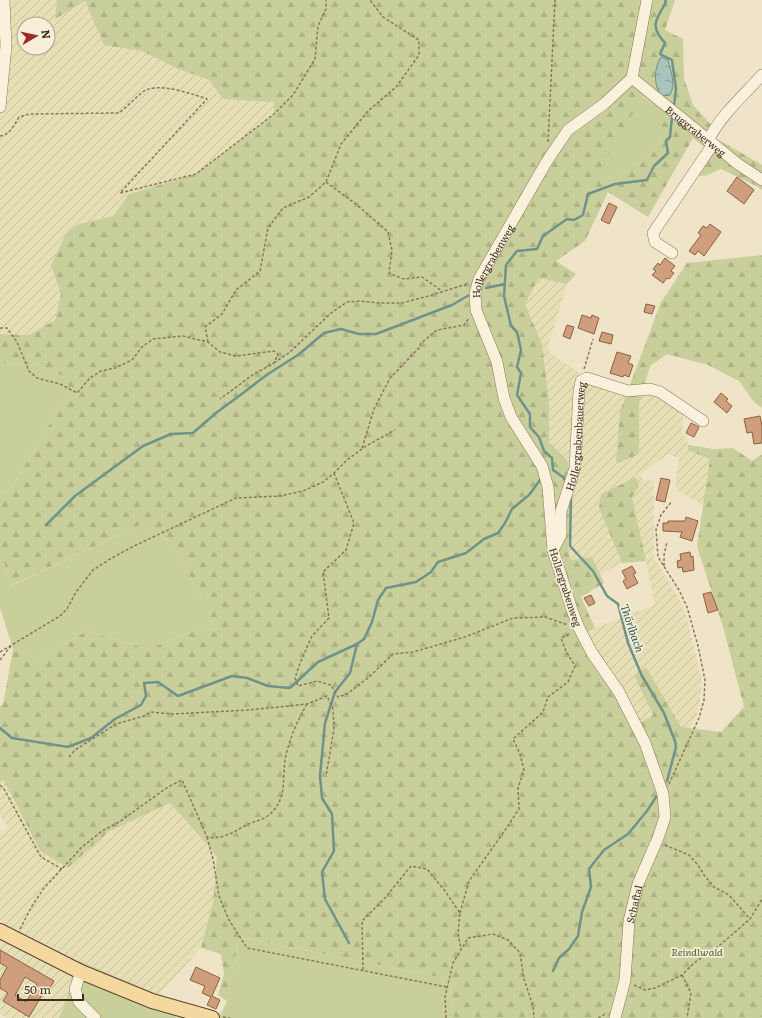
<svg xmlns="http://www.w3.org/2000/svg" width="762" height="1018" font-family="Literata,serif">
  <defs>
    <pattern id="farmland-furrows" width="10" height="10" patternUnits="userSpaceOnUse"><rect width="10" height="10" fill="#e6deb5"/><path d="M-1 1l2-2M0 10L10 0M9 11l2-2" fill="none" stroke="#c6bf9b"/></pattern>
    <pattern id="forest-firs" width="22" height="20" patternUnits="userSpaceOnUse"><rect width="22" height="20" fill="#c9cf9b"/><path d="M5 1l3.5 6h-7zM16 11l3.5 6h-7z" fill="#aeb285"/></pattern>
    <pattern id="water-ripples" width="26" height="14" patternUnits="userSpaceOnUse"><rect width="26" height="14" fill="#a9c4bc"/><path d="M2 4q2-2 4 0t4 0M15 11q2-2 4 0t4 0" fill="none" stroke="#8ba098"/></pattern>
  </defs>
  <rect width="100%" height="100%" fill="#f0e4c8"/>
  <!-- farmland -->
  <path fill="url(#farmland-furrows)" fill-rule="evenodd" d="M9,0H57L55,18L85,0L104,45L142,51L178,69L209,80L223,99L274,102V114L196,174L129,194L113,216L79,224L51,265L61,294L55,320L29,335L0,334V109ZM24,24H48V48H24Z
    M539,278L567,284L547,350L597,386L626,395L620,411L639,404L641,396L658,395L683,413L682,432L689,445L688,450L710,458L704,506L675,489L679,458L668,454L641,474L643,481L654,480V558L681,602L687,620L702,681L700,700L696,717L690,728L681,727L646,667L634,675L653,715L639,724L595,651L586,633L595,628L655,605L632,497L639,486L636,477L599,508L622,563L599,575L592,557L570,560L568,545L574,484L567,460L549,442V400L542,344L525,304Z
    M4,780L40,851L68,868L108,832L170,803L217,857L213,902L201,948L159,995L80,961L59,1018H8L0,1014V835L8,827L0,817V782Z"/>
  <!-- green -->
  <path fill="#c9cf9b" d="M642,96L665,112L660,141L646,159L611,179L596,174Z
    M0,363L38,365L67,378V395L10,490L0,492Z
    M140,525L172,542L210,614L212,624L148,649L87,631L37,659L13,649L0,608V563L3,562L11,586Z
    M239,937L449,979L454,1018H59L80,961L159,995L221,1014L227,1001Z"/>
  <!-- forest -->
  <path fill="url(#forest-firs)" fill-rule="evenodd" d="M57,0H675L665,30L683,39L684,78L693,105L714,128L705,148L693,138L648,217L608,192L585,241L556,261L576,274L567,284L539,278L525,304L542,344L549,400V442L567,460L574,484L568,545L570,560L592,557L604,583L581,597L595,628L579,636L615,694L641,745L659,796L660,816L654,835L635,883L621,980L610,1018H454L449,979L239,937L227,1001L218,995L224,974L221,954L201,948L213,902L217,856L170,803L108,832L68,868L40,851L4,780L0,782V706L3,705L13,649L37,659L87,631L148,649L212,624L210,614L172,542L140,525L10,586L4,563H0V492L10,490L67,395V378L38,365L0,363V334L29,335L55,320L61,294L51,265L66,234L79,224L113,216L129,194L196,174L274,114V102L223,99L209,80L178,69L142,51L104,45L85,1L55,19ZM643,96L664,112L660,141L646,159L611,179L597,174Z
    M721,141L762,165V190L756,186L721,169L705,176L697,175Z
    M762,255V408L754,402L739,381L708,365L667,354L650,366L639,404V454L616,464L620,411L661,302L687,263Z
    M689,445L714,449L733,448L752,461L762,454V1018H619L633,921L642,886L669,814L639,724L653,715L634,675L646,667L681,727L721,732L744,707L724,630L697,546L710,459L688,450Z
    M636,477L639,486L632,497L646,561L622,563L599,508L601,494Z"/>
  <!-- water -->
  <path fill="url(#water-ripples)" stroke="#6f938a" d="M661,57L668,60C671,72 676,84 670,95L662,96C653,87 654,67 661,57Z"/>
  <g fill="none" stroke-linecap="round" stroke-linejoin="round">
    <!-- stream -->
    <path stroke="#6f938a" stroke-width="2.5" d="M665,0L666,2C656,21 649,25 665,43L660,54L672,60L676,89L674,106
      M486,288L505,284
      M567,483L563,477L553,470L552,458L544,451L539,437L530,427V414L517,395L521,373L517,367L521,350L517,332L511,326L504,296L506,265L517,251L537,249L543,236L567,219L574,220L583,215L588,194L615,184L647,180L654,166L668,153L666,141L670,137L672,117
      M571,495L570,546L593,571L607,596L618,604L628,643L642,676L664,713L675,741L676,747L667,781
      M46,525L75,496L143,446L171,434L193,433L216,413L243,393L268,374L298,355L324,333L341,329L359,334H376L452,305L471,294
      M0,728L12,738L68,747L91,738L115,719L141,705L146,696L144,683L158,682L178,696L232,676L247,678L268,686L290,688L318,662L357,644L364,639L372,622L378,600L386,588L416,582L431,572L438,562L466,553L484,539L498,533L505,523L512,509L529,495L540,480
      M349,943L325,899L322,872L334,851L332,814L322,798L320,776L325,723L335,692L350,673L357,644
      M553,971L559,958L569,949L578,936L582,912L591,887L589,869L604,850L628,834L647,811L656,797"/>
  </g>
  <!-- building -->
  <path fill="#cf9f7d" stroke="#8d5f41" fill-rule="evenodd" d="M737,177L754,190L744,204L727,191Z
    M609,203L617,207L609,224L601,220Z
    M710,224L721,232L704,256L698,251L695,255L689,251L701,235L698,233L703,226L707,228Z
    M665,258L675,266L671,271L674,273L669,279L667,278L663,283L652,275L656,271L653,269L658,263L660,265Z
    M646,304L655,306L652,314L644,312Z
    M582,315L591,318L592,315L599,318L594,334L578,328Z
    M567,325L574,327L570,339L563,336Z
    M602,332L613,335L611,344L599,341Z
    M617,352L631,356L628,363L633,365L629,377L624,375L623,377L610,373Z
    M721,393L728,399L726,401L732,406L727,413L714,402Z
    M760,416L762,426V443L754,444L752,432L747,433L744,419Z
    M691,423L699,427L694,437L686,433Z
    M661,478L670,480L665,502L656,500Z
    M686,517L698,521L692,541L680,537L682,532L663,531V523H668V521H685Z
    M690,552L691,557L693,556L694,570L683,572L682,567L678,568L677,561L681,560L680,554Z
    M632,566L636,573L633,574L638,583L627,589L623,581L626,579L622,571Z
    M711,592L718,610L708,613L703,594Z
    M591,595L595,603L589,606L584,598Z
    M0,950L54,981L48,991L45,990L29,1017L3,1001L8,993L0,988V980L7,967L0,963ZM25,977L37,984L26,1002L15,995Z
    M196,967L220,978L212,996L220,1000L216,1009L207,1005L211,997L202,993L205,986L190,980Z"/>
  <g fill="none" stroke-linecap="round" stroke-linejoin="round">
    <!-- minor casing -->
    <g stroke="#8d765c" stroke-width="12">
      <g id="minor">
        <path id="s1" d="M632,78L738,164L762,180"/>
        <path d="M0,107L6,46L4,0"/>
        <path d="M708,141C720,116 744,95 762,75"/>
        <path d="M672,253L655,242L653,233L713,144"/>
        <path id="s2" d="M553,550L561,535V511L575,468L579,391L581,381L587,378L628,391L650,389L660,392L703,421"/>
        <path d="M81,972L75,989L79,1002L95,1018"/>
        <path id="s3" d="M615,1018L625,980L629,921L638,884L658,838L665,817L663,794L645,743L619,692L592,653L579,628L572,610L553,550L548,487L542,466L511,417L504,398L497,362L476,310L475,293L479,279L547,161L568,130L604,104L632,78L647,0"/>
      </g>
    </g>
    <!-- major casing -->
    <g stroke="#5b4430" stroke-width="16">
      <path id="major" d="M0,931L81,972L152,1001L212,1018"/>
    </g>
    <!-- path -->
    <path stroke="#8d765c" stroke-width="1.5" stroke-dasharray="3 2" stroke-linecap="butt" d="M0,136C10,135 14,125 19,117L30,114L119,113C127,107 136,97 144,91C158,82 193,94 207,99L120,193L196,174L274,114L293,95L315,59L318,26L326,9V0
      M548,142L555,0
      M326,182L357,205L388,232L392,250L389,273L404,279L422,277L442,291
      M0,328H7L17,342L29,371L37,378L60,384L77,393L90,378L101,371L115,368L132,360L142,347L153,339L183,336L208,342L220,352L236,356L274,351L278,354L274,363L254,374L220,399
      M208,342L205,327L222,314L236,290L260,271L268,228L283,208L309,197L326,182L341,144L368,111L396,87L419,55V40L383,17L370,0
      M274,363L290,352L331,313L347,302L360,301L379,303H402L432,295L467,284
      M584,369L593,339
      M362,448L374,409L390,378L419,348L421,343L437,330L464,325L469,318
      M334,473L354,523L346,550L323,572L329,618L312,636L300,663L295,678L298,686L317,681L331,685L338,697L347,694L369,677L393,654L413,652L465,637L513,618L545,617L568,625
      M664,566V555L667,542
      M0,652L60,616L67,609L76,592L93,570L110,559L134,546L236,498L280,496L303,491L323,482L334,473L347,460L366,446L395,430
      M0,660L11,646
      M69,757L75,750L116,724L144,716L151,712L173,714L249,710L307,704L327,696L333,709L334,729L326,776
      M669,784L699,718L704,700L705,680L698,646L687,607L679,590L658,557L656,530L661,515L672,501
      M0,785L4,789L41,857L62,869
      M207,837L213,859L219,896L229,920L247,948L447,987
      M665,845L689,855L698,865L704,875L714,887L729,895L750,919
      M460,913L469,881L501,836L519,809L518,788L524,770L520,754L513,739L543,712L548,697L568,682L575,666L566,651L561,638L571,633
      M20,929L32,906L44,888L82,847L102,831L119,822L168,787L182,780L207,837C220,840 233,833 244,826C252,822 263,820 269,815C289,798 281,777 286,755C290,737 298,720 307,704
      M363,970L362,921L385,898L411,866L427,869L445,891L460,913L458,933L461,949
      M682,975L691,993L687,1018
      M634,985L645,990L655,988L682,975L694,963L720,945L750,919L762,899
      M223,1017L230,1018
      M446,1018L445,997L453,963L468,938L493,934L508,940L520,953L524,979L533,1006L534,1018
      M598,1018L607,1013"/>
    <!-- minor -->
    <use href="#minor" stroke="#faf1dc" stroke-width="11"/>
    <!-- major -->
    <use href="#major" stroke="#f3d9a0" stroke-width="14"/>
  </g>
  <g text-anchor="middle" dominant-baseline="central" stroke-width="3.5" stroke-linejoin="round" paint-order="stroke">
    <!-- street labels -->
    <g font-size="10" fill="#3d2e20" stroke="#f7eed8">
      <text stroke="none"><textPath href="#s1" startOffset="83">Bruggraberweg</textPath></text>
      <text stroke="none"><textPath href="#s3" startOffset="810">Hollergrabenweg</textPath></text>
      <text stroke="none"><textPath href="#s2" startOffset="118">Hollergrabenbauerweg</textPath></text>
      <text transform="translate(566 587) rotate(72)">Hollergrabenweg</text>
      <text stroke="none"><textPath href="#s3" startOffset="116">Schaftal</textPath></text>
    </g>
    <!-- park labels -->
    <g font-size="10" font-style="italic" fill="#4d5a26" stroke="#f7eed8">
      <text x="697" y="951">Reindlwald</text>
    </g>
    <!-- water labels -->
    <g font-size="11" font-style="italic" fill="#2f5d5a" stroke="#f7eed8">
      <text transform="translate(633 628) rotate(71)">Thörlbach</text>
    </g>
  </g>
  <!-- north arrow -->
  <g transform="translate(36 36) rotate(81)"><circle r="19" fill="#f7eed8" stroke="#ada18e"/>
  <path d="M0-3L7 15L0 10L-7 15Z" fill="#9e2a2b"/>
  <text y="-6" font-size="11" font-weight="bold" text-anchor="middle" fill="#3d2e20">N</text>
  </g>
  <!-- scale -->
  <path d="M18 994v6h65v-6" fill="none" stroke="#3d2e20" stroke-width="2"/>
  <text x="24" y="994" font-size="12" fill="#3d2e20" stroke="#f7eed8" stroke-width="3" paint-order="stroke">50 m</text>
</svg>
